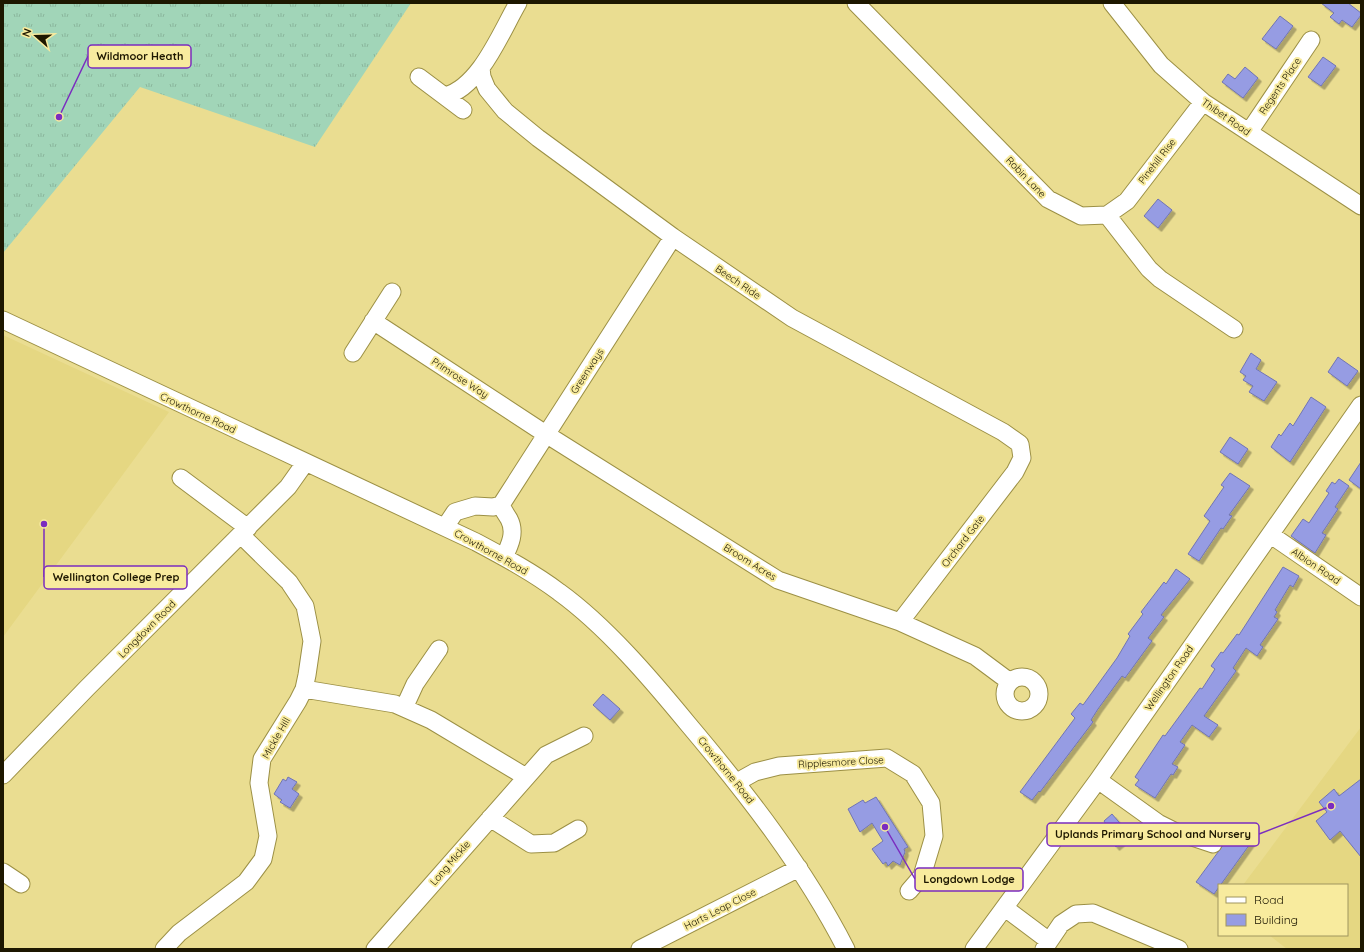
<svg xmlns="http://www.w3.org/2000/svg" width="1364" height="952" font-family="Quicksand,sans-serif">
  <defs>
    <pattern id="grass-tufts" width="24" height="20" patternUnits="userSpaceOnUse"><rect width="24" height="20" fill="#a1d5b8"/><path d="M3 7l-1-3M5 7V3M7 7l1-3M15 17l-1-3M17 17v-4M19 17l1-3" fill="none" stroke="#8ab69c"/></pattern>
    <filter id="shadow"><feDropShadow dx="3.5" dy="3.5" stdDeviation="0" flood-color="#0004"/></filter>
  </defs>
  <rect width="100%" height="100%" fill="#eadd91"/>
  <!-- built -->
  <path fill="#e5d782" d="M3,335L169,412L3,637Z
    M1361,727V949H1287L1269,935H1347V885H1243Z"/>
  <!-- grass -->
  <path fill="url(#grass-tufts)" d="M3,3H411L315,147L140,87L3,253Z"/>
  <!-- building -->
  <path fill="#969ce3" stroke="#7074b4" filter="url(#shadow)" d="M1321,3H1348L1361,13V15L1352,27L1342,20L1339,24L1330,17L1334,13Z
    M1280,16L1293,26L1276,49L1262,39Z
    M1323,57L1336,66L1321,86L1308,77Z
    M1245,67L1258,78L1243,98L1222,82L1228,74L1235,79Z
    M1158,199L1172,210L1158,228L1144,216Z
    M1251,353L1261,360L1256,369L1277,382L1264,401L1249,392L1253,386L1243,380L1246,376L1240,372Z
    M1338,357L1358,371L1347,386L1328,372Z
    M1311,397L1326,407L1290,462L1271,447L1279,434L1281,436L1290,423L1293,426Z
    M1230,437L1248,449L1238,464L1220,452Z
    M1361,462V489L1349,480Z
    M1230,473L1250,486L1229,515L1232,516L1223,529L1221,528L1199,561L1188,554L1210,521L1204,516L1224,487L1221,485Z
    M1339,479L1349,486L1335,507L1338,509L1322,533L1326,535L1315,553L1291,536L1303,519L1309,523L1329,493L1326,491L1332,482L1335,484Z
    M1283,567L1299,576L1293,587L1290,585L1275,610L1277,612L1274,617L1278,619L1260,645L1263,647L1257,656L1246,648L1233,668L1236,671L1204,716L1218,725L1209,737L1192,725L1180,742L1185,745L1172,764L1178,767L1173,775L1171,774L1155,798L1135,785L1139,780L1135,777L1163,735L1165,736L1200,688L1202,689L1215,669L1211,666L1221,652L1223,653L1237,634L1239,635Z
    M1176,569L1190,579L1161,615L1164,617L1148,638L1152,641L1125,678L1122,676L1098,709L1091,720L1093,722L1040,792L1039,791L1032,800L1020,792L1075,718L1071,714L1080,703L1083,705L1117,658L1130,636L1128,634L1143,614L1141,612L1164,582L1166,584Z
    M603,694L620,709L610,720L593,705Z
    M288,777L297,782L292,789L299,794L290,808L280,802L282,800L274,794L283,779L286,781Z
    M1361,779V857L1340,831L1330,840L1316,821L1327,812L1319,802L1334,789L1339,796Z
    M876,797L908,847L904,849L905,852L900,865L893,861L888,866L886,862L883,864L872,849L883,841L872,823L860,832L848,809L863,800L865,803Z
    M1112,814L1130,835L1116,847L1102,830L1107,826L1104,821Z
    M1238,825L1255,837L1214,894L1196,882Z"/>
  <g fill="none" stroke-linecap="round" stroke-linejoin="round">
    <!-- minor casing -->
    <g stroke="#9c9045" stroke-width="19">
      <path id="minor" d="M856,3L1048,199L1081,216L1107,215
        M1112,3L1161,65L1203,102L1361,206
        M481,68L482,77L487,89L505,111L538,138L673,237L792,318L1003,432L1020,444L1022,458L1015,472L900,622
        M419,77L463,110
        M445,96C480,87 501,32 518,3
        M1249,132L1311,40
        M1107,215L1149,269L1160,279L1234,329
        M1107,215L1127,201L1203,102
        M3,320L476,542C504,557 534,573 559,592C606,626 651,679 688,724C747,794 804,867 846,949
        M373,321L541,431L778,580L900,622L975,656L1010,682
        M353,353L392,292
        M181,478L248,528
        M501,505C503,510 506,514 509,519C516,532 510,545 504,557
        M445,527L455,512L475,506L493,507L501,505L673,237
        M1271,535L1361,597
        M1005 694a17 17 0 1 1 34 0a17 17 0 1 1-34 0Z
        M304,689L395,704L431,720L526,777
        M404,708L415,684L439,649
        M3,775L87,688L288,487L305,463
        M1098,780L1158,823L1174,831L1213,844
        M737,782L755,772L779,766L887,758L913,774L931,803L934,836L922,876L909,891
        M490,818L531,844L554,843L578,829
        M3,872L21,884
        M1005,908L1049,941
        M164,949L179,933L246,882L263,859L268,836L259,783L262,759L298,701L304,689L307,675L312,641L305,606L289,582L241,535
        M375,949L546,755L584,736
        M640,949L799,868
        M974,949L1098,780L1361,405
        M1044,949L1061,924L1076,914L1093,913L1179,949"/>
    </g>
    <!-- minor -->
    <use href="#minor" stroke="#fff" stroke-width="17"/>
  </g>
  <g text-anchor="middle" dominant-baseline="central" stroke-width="4" stroke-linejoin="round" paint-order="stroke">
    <!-- street labels -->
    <g font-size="10" fill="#1d1700" stroke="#f8eb9e">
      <text transform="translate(1280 86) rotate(-56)">Regents Place</text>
      <text transform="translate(1226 117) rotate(35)">Thibet Road</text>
      <text transform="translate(1157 161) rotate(-52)">Pinehill Rise</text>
      <text transform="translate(1026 177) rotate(46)">Robin Lane</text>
      <text transform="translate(738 282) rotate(34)">Beech Ride</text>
      <text transform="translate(587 371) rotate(-57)">Greenways</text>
      <text transform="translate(460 378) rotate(33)">Primrose Way</text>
      <text transform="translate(198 413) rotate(25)">Crowthorne Road</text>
      <text transform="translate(963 541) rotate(-52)">Orchard Gate</text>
      <text transform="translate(491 552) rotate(29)">Crowthorne Road</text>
      <text transform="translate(750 562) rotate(32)">Broom Acres</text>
      <text transform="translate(1316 566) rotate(34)">Albion Road</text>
      <text transform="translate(147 629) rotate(-45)">Longdown Road</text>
      <text transform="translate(1169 678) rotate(-55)">Wellington Road</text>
      <text transform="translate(276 738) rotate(-60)">Mickle Hill</text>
      <text transform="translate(841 762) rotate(-3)">Ripplesmore Close</text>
      <text transform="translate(726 770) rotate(51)">Crowthorne Road</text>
      <text transform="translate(450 863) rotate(-49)">Long Mickle</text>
      <text transform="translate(720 909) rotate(-27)">Harts Leap Close</text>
    </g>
  </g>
  <!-- callouts -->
  <path fill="none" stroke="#7b2cbf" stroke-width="1.5" d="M59 117L88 56M44 524L44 577M1331 806L1259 834M885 827L915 879"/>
  <g fill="#7b2cbf" stroke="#f8eb9e" stroke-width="1.5">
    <circle cx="59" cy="117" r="4"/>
    <circle cx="44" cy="524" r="4"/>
    <circle cx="1331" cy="806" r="4"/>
    <circle cx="885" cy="827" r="4"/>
  </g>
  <g fill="#f8eb9e" stroke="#7b2cbf" stroke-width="1.5">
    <rect x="88" y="45" width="103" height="23" rx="4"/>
    <rect x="44" y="566" width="143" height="23" rx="4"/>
    <rect x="1047" y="823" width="212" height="23" rx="4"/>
    <rect x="915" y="868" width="108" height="23" rx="4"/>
  </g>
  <g font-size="11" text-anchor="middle" font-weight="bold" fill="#1d1700">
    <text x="140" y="60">Wildmoor Heath</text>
    <text x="116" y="581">Wellington College Prep</text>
    <text x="1153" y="838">Uplands Primary School and Nursery</text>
    <text x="969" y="883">Longdown Lodge</text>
  </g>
  <!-- border -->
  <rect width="1364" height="952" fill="none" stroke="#1d1700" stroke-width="8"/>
  <!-- legend -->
  <rect x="1218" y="884" width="130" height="52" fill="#f8eb9e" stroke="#a0965f"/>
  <rect x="1226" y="897" width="20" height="6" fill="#ffffff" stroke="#a0965f"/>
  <text x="1254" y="904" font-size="12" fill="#1d1700">Road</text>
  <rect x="1226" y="914" width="20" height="12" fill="#969ce3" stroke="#a0965f"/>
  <text x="1254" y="924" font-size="12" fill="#1d1700">Building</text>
  <!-- north arrow -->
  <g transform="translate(36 36) rotate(290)" stroke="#f8eb9e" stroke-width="3" paint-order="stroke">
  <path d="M0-3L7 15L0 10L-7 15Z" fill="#1d1700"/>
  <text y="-6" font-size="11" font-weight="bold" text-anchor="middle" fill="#1d1700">N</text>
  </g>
</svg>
